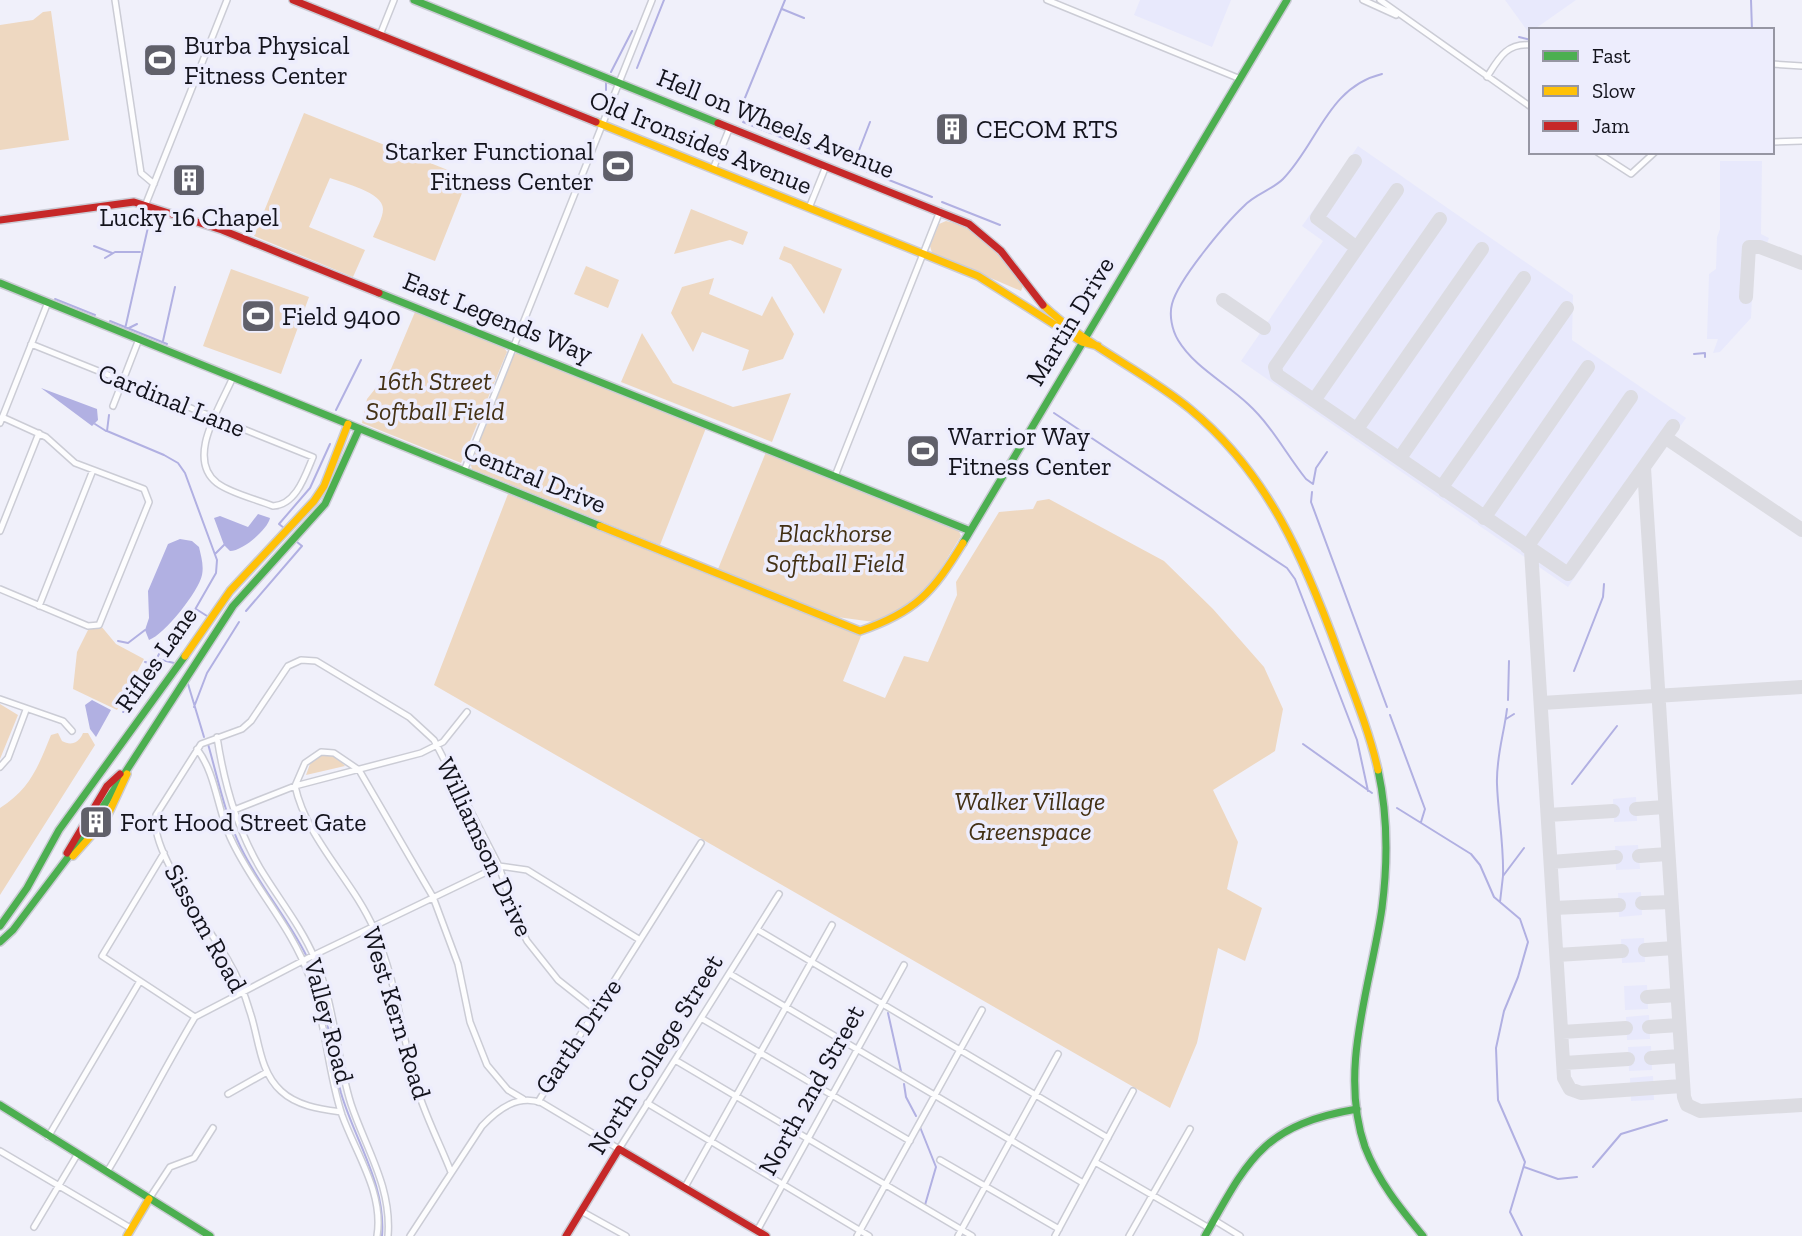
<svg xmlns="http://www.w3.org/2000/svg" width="1802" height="1236" font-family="'Zilla Slab',serif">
  <rect width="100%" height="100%" fill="#f0f0fa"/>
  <!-- built -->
  <path fill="#e8e9fc" d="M1140,0H1231L1212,47L1134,15Z
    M1505,0H1576L1529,33Z
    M1358,146L1573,295L1572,340L1686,418L1568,587L1241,361L1323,241L1302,226Z
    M1720,161H1762L1761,234L1769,238L1767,243L1788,252L1784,263L1760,253L1754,255L1751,318L1720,352L1713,353L1718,339H1707L1709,274L1716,269L1717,237L1720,229Z
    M1636,797L1637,821L1614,822L1613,799Z
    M1638,845L1640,869L1616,870L1615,846Z
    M1641,892L1642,915L1619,917L1618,893Z
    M1644,938L1645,962L1622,963L1621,939Z
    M1647,985L1648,1009L1625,1010L1624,986Z
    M1649,1015L1650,1039L1627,1040L1626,1017Z
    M1651,1046L1652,1070L1629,1071L1628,1047Z
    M1653,1076L1654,1100L1631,1101L1630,1078Z"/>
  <!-- green -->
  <path fill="#eed8c1" d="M51,11L69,140L0,150V25L33,20L43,12Z
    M304,113L468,178L435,261L373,237C376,229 383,218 383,209C383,192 343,183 330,178L309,227L365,250L353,277L254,236Z
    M691,209L748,232L743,245L730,240L674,254Z
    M946,221C983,229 1002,257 1023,286L1021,291L932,253L930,246L939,224Z
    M784,246L842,269L824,314L791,264L779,259Z
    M586,266L619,280L608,308L574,294Z
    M231,269L309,297L281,374L203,346Z
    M714,278L709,294L762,316L772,296L794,334L783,359L742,371L749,350L702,332L693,352L671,313L682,287Z
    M415,312L503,346L507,352L461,463L362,423L367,399L391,369Z
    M642,333L673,383L733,407L791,393L772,442L621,382Z
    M517,353L706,428L660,545L472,469L470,462L513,355Z
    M766,452L958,529L961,536L924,596L916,604L874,622L837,617L718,569Z
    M508,494L861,636L843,681L885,698L904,656L928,662L957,595L956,582L999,512L1033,509L1037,501L1049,499L1164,561L1213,609L1264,667L1283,709L1275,751L1213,790L1238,842L1227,889L1262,908L1245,961L1218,948L1197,1043L1170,1108L434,685Z
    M101,626L116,644L144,659L117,710L73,689L77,652L88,630Z
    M0,704L18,715L0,759Z
    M58,733L62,741C71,746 79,743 83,733H88L95,745L0,895V808C30,789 38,767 51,735Z
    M325,754L336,756L345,766L306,775L311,761Z"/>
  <!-- water -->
  <path fill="#b1b0e2" d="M41,388L97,409L98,420L92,426Z
    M258,514L270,518C268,529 243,551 230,551L224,545L214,518L220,516L248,527Z
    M180,539L192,541L199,547C201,556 204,565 202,575C199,591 164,635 149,640L145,630L149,618L148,591L168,544Z
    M92,700L111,710L96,737L90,729L85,705Z"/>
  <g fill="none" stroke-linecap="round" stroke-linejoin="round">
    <!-- stream -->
    <path stroke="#b1b0e2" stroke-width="2" d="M785,0L740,110L743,122L831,157
      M1751,0L1752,30
      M782,9L804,18
      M1519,37L1531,40
      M637,68L664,0
      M611,72L632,31
      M606,90V83
      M851,165L932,197
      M853,166L870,122
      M942,202L1000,225
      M142,211L148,222
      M94,246L112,253
      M105,258L115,252H140
      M55,299L95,315
      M110,321L167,344
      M129,328L137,324
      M125,329L151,214
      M163,341L175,287
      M1694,354L1705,353V357
      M336,410L361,360
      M1054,413L1287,568L1295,579L1357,740L1368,791
      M109,415L107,431L164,455L178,463L185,473L217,560L216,573L185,627
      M95,424L106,431
      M1327,452L1316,468L1313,484L1306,479C1286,454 1272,426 1248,404C1226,383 1194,367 1178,340C1172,330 1169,315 1172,304C1178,280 1225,224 1244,206C1255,194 1272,190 1283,179C1318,143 1328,87 1382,74
      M1312,492L1311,502L1387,707
      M284,528L279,524L310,488L330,444
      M215,554L224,545
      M196,609L207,616
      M246,611L302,546L297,542
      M118,641L128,643L145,630
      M168,647L173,643L169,637
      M175,650L173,643L177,638
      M158,659L174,663
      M145,662L153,664
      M1574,671L1603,597L1604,584
      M188,684L204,737
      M1508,700L1509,661
      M194,707L207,673L239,622
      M123,712H129L134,705L159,654
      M1390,715L1425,809L1421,822
      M1506,719L1514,714
      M208,744C218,779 225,815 241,848C259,885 287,917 306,955
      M1303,744L1372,793
      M1572,784L1617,726
      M1397,808L1471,854L1480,865L1494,897L1520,919L1528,942L1518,977L1504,1011L1496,1048L1498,1100L1525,1162L1510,1212L1522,1236
      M1503,876C1504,844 1498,815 1497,784C1496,757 1504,734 1507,709
      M1500,902L1503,876L1524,848
      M309,962C328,1003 330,1050 341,1093C355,1141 386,1184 382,1236
      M888,1013L901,1071
      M904,1084L906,1097L916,1116
      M920,1127L936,1167L925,1205
      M1524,1167L1558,1179L1577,1177
      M1593,1167L1621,1134L1667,1120"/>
    <!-- taxiway -->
    <path stroke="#dcdce2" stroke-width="14" d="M1355,161L1317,218L1353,245L1355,251
      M1397,190L1275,367L1277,375L1568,574L1673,426
      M1746,297L1749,247H1760L1802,263
      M1223,300L1264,328
      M1317,396L1440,219
      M1360,432L1359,426L1482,249
      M1669,440L1802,530
      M1402,455L1524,278
      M1644,468L1684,1097L1687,1105L1700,1111L1802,1105
      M1445,491L1444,484L1567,308
      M1484,518L1588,367
      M1527,547L1631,397
      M1531,550L1564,1078L1570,1089L1581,1093L1682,1086
      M1542,703L1802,687
      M1636,809L1665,807
      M1548,815L1613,811
      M1639,856L1668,854
      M1551,862L1616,857
      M1642,903L1671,902
      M1554,908L1619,905
      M1645,950L1674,948
      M1557,955L1622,951
      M1647,997L1677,995
      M1649,1027L1679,1025
      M1562,1032L1626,1028
      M1651,1058L1680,1056
      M1564,1063L1628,1059"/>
    <!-- street casing -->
    <g stroke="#cbccd5" stroke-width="8">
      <path id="street" d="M115,0L141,173L154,184
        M1047,0L1238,78
        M1363,0L1396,15
        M1380,0L1531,107
        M380,35L394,0
        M1772,64L1802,66
        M1487,77C1499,58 1506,43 1531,45
        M1772,142L1802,141
        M1597,152L1631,174L1655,152
        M713,169L730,127
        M145,206L227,0
        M809,208L826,166
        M31,344C125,381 219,419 313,457C305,476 296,505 273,506C256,499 232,494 217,483C185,458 221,406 233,377
        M113,406L139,339
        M0,423L48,302
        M464,471L652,0
        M835,476L940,211
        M0,531L39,433
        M0,589L88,626L99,625L149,502L144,489L75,463L46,437L2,417
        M39,606L93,470
        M0,699L63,721L72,731
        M217,737C224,783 236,827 260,868C278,898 301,926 315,959C335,1005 336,1056 351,1104C366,1149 392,1187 388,1236
        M197,749C216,774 217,808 230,837C252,886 291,925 309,976C326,1021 327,1070 342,1115C356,1154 384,1193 377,1236
        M0,767L8,758L26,710
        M234,810L295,786L421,753L443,742L467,712
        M164,853L102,956L195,1017
        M758,930L1108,1138
        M730,974L1083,1183
        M195,1017L314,955L499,866L527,870L640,940
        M701,1018L910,1141
        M675,1060L972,1236
        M228,1094L267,1072
        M538,1102L701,843
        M647,1103L869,1236
        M341,1112C320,1109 297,1106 281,1091C259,1071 259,1038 250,1012C245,995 238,977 229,962C211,930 148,850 156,815L201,744L242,729L251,721L288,666L301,660L316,661L409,717L434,740L499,866L516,919L527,941L558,980L596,1010
        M48,1137L140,981
        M0,1151L132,1229
        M940,1160L1059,1229
        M1095,1162L1209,1228
        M107,1172C138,1121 164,1069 195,1017
        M451,1172C439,1141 422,1110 414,1078C401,1028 395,977 374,929C352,879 307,840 295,786L305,763L321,752L334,753L359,770L433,897L458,964L470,1022L487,1065L508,1090L523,1099
        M685,1187L832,925
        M149,1199L170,1167L194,1158L213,1128
        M581,1211L626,1236
        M1214,1220L1240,1236
        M34,1227L77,1155
        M757,1231L904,965
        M410,1236L482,1126C498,1109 518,1094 542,1103L619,1149L779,894
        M857,1236L982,1010
        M958,1236L1058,1054
        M1055,1236L1133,1091
        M1129,1236L1190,1129"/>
    </g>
    <!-- fast casing -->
    <g stroke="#cbccd5" stroke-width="10">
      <path id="fast" d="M414,0L718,123
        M0,283L600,526
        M379,293L968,530
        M963,543L1287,0
        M1378,770C1388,816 1388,861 1382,908C1371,985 1338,1070 1365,1147C1378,1181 1400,1208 1423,1236
        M0,926L27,888L59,830L185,656
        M0,942L13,930L84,836L233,606L325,504L359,429
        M0,1105L210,1236
        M1205,1236C1249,1158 1263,1125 1357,1109"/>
    </g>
    <!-- slow casing -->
    <g stroke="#cbccd5" stroke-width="10">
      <path id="slow" d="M596,122L978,276L1082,342L1098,346
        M1043,305C1086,346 1144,371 1190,409C1269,474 1305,561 1339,654C1353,692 1369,730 1378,770
        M600,526L860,631C916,612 933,592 963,543
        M185,656L230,591L314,501L324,486L348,424
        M73,856L106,819L127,774
        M127,1236L149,1199"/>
    </g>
    <!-- jam casing -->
    <g stroke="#cbccd5" stroke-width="10">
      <path id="jam" d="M293,0L596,122
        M718,123L969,224L1001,251L1043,305
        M0,220L134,202L222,230L379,293
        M67,853L107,786L120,774
        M566,1236L619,1149L766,1236"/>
    </g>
    <!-- street -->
    <use href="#street" stroke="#fdfdfe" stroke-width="5"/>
    <!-- fast -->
    <use href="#fast" stroke="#4caf50" stroke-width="7"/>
    <!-- slow -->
    <use href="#slow" stroke="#ffc107" stroke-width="7"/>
    <!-- jam -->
    <use href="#jam" stroke="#c62828" stroke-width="7"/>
  </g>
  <!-- icons -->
  <defs>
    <g id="stadium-square" transform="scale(1.75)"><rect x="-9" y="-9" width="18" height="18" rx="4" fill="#60606a" stroke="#ededfd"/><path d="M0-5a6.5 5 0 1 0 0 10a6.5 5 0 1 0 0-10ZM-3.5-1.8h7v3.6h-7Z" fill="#fff"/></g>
    <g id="building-square" transform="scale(1.75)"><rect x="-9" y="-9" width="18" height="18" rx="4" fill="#60606a" stroke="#ededfd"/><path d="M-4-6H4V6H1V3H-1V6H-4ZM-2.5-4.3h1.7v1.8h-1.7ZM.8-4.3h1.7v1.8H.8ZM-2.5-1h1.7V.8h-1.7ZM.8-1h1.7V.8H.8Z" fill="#fff"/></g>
  </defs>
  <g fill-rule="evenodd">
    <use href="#stadium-square" x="160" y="60"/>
    <use href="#building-square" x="952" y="129"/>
    <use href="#stadium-square" x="618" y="166"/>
    <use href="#building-square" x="189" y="180"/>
    <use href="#stadium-square" x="258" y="316"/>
    <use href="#stadium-square" x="923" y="451"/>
    <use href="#building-square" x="96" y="822"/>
  </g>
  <g text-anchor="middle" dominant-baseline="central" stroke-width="7" stroke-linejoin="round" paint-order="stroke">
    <!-- poi labels -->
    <g font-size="26" fill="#13131c" stroke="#ededfd" text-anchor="start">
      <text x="184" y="45">Burba Physical<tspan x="184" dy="30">Fitness Center</tspan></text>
      <text x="976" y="129">CECOM RTS</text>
      <text x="594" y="151" text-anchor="end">Starker Functional<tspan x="594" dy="30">Fitness Center</tspan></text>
      <text x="189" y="217" text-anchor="middle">Lucky 16 Chapel</text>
      <text x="282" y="316">Field 9400</text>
      <text x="948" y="436">Warrior Way<tspan x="948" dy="30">Fitness Center</tspan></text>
      <text x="120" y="822">Fort Hood Street Gate</text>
    </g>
    <!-- street labels -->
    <g font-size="26" fill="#13131c" stroke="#ededfd">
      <text transform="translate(776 123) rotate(22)">Hell on Wheels Avenue</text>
      <text transform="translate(701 142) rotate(22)">Old Ironsides Avenue</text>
      <text transform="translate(498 317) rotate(22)">East Legends Way</text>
      <text transform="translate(1070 321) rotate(-59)">Martin Drive</text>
      <text transform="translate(172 400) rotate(22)">Cardinal Lane</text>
      <text transform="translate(535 477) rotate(22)">Central Drive</text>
      <text transform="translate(156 659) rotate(-55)">Rifles Lane</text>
      <text transform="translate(485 847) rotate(65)">Williamson Drive</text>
      <text transform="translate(206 928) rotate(61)">Sissom Road</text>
      <text transform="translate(397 1013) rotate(73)">West Kern Road</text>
      <text transform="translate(329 1021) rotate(75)">Valley Road</text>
      <text transform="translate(578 1036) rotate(-56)">Garth Drive</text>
      <text transform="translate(655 1054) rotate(-58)">North College Street</text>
      <text transform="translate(811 1090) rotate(-61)">North 2nd Street</text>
    </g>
    <!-- park labels -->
    <g font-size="26" font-style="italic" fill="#433014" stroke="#ededfd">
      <text x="435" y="381">16th Street<tspan x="435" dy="30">Softball Field</tspan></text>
      <text x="835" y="533">Blackhorse<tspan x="835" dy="30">Softball Field</tspan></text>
      <text x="1030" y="801">Walker Village<tspan x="1030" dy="30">Greenspace</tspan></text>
    </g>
  </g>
  <!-- legend -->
  <rect x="1529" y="28" width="245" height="126" fill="#ededfd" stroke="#9696a3" stroke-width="2"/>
  <rect x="1543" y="51" width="35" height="10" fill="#4caf50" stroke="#9696a3" stroke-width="2"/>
  <text x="1592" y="63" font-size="21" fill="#13131c">Fast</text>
  <rect x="1543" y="86" width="35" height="10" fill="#ffc107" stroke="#9696a3" stroke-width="2"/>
  <text x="1592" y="98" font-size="21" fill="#13131c">Slow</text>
  <rect x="1543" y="121" width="35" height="10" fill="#c62828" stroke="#9696a3" stroke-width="2"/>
  <text x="1592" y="133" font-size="21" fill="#13131c">Jam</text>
</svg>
